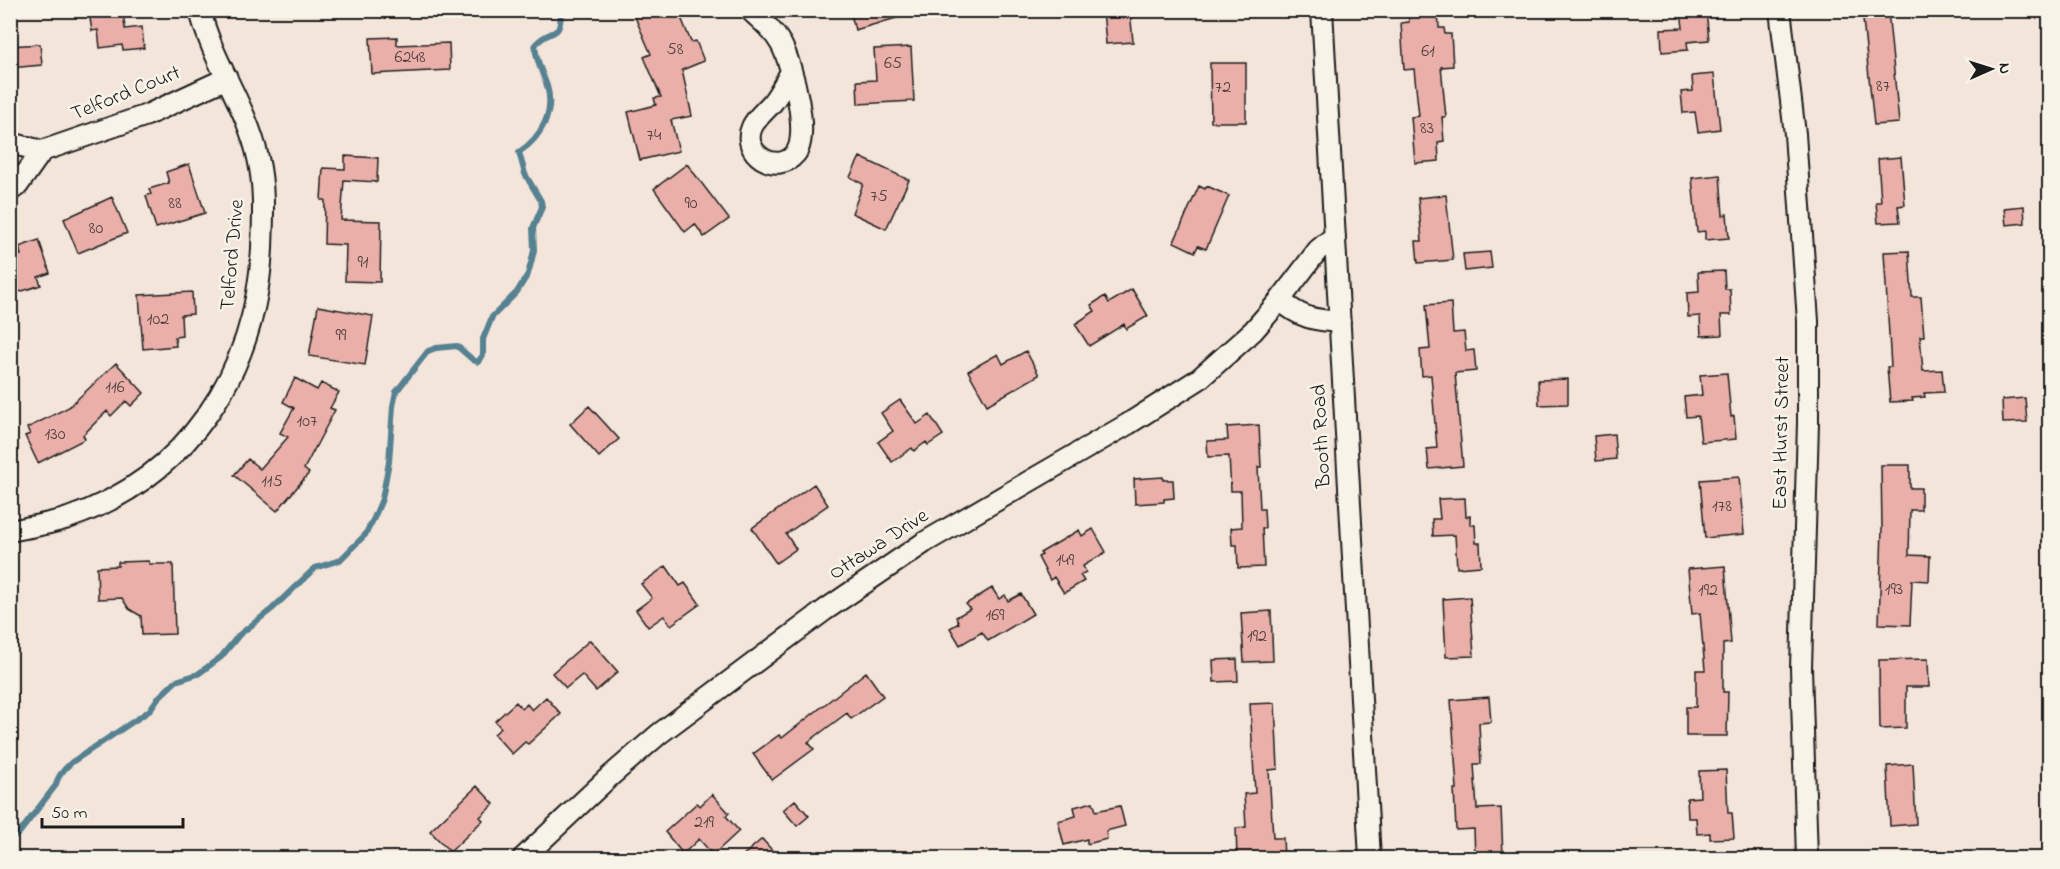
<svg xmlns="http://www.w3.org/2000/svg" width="2060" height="869" font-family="'Indie Flower',sans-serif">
  <rect width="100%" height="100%" fill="#f4e5db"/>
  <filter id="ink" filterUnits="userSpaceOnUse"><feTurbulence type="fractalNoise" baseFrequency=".0167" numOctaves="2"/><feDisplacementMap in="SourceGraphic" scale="12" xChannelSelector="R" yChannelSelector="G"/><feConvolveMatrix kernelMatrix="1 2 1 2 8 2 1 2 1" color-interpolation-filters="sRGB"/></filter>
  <g filter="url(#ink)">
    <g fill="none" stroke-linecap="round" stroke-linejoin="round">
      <!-- stream -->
      <path stroke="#578191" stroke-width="6" d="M10,840L20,832L56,785C57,776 65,768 72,762L149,711L158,698L176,681L198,674L221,657L239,635L272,609L315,568L340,560L365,535L374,518L382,499L389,462L393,406L396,392L428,351L436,348L457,346L473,360L478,362L483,355V339L492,317L517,292L528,274L531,263L534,250L533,228L542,207L541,201L525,174L519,152C541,138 555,112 547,86C542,71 536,62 535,45C551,26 561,42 561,10"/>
    </g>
    <!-- building -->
    <path fill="#eaafa9" stroke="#1c1c1c" stroke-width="1.5" d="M99,10H123L125,29L142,27L144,48L123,50L122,45L100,48L98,30L92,31L89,12Z
      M632,10H678L691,42L696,41L704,61L682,70L692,116L671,120L679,151L640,160L628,112L656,105L654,98L661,97L644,57L651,54Z
      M850,10H906L907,15L855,30Z
      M1103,10H1130L1133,42L1106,44Z
      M1408,10H1438L1439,28H1444L1445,34H1451L1453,66L1441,67L1446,117H1442L1444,141L1438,142L1439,161L1415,163L1411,117L1419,116L1414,69L1404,70L1401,23L1409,22Z
      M1681,10H1706L1709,40L1687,42L1688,50L1662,52L1661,29L1683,28Z
      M1862,10H1888L1899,123L1874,125Z
      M397,37V45L449,43L450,70L372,74L370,38Z
      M40,44L42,65L10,68V46Z
      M911,47L914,101L858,104L857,81L876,80L874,49Z
      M1210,63H1246V122H1211Z
      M1714,74L1720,129L1698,132L1695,112L1683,113L1681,92L1693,91L1692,76Z
      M345,156L378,158L377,182L344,180L341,220L381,221L380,282L345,281L346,245L324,244L325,200H321L323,168L345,169Z
      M860,157L909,180L886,229L852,213L863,184L850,177Z
      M1901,157L1905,205L1898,206L1900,222L1878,223L1876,202H1881L1878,159Z
      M189,164L205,213L156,228L146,196L151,194L149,189L169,183L166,172Z
      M687,164L729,219L704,237L695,224L685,232L654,189Z
      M1720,175L1723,215L1727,214L1729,238L1705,240V231L1697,232L1692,178Z
      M1199,186L1205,189L1207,186L1229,196L1206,249L1198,246L1195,252L1174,242Z
      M1446,195L1453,260L1418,263L1416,241H1422L1418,198Z
      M112,197L127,233L78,253L64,219Z
      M2024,206L2025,223L2006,225L2004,208Z
      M39,240L50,273L38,277L41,285L10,295V258L21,255L19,247Z
      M1909,251L1912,297H1921L1924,336H1920L1923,371L1942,370L1944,392L1924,393L1925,397L1912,398L1913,401L1890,402L1887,367H1891L1884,252Z
      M1490,252L1492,268L1465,271L1463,254Z
      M1724,271L1725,289H1730L1731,315H1721L1722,335L1701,336L1700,316L1688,317L1687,293L1699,292L1698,272Z
      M1132,289L1148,316L1126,329L1124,324L1089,346L1075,324L1095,311L1091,305L1105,296L1109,303Z
      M192,292L193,314L181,315L182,336L175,337L176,346L143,349L139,295Z
      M1451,303L1453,333L1464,332L1466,351L1474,350L1476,371L1455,373L1463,466L1429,469L1427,449L1437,448L1431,375L1422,376L1420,350L1430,349L1426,305Z
      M318,306L373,316L365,365L309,356Z
      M1026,351L1039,375L987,405L968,371L998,354L1003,364Z
      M116,363L144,393L131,406L126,401L111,416L107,411L83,435L85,439L38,463L25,436L30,434L27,428L69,407Z
      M1727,373L1731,417L1734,416L1736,439L1701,442L1698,416L1686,417L1684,397L1702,395L1700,375Z
      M295,378L317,390L321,383L339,392L330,408L335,410L304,469L309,473L277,511L234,475L248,459L260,469L288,437L280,433L294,408L283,402Z
      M1568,379V404L1539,405L1538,380Z
      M2025,398L2027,422L2003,423L2002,400Z
      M900,400L917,424L930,415L943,435L928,445L926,442L914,451L912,448L892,462L878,442L893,431L881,413Z
      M589,406L619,439L599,457L570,424Z
      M1259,425L1261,467H1258L1260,509H1264L1265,528H1262L1264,567L1238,568L1237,545H1232L1231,528L1242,527L1241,491H1231L1229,456L1208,457L1207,441L1228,440L1227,427Z
      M1614,434L1616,459L1596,461L1594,436Z
      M1881,465H1910V488H1921V510H1910L1909,555L1930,556L1929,581L1912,580L1910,625L1879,624L1882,528Z
      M1163,477V480H1173L1174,498L1164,499V502L1135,504L1134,479Z
      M1739,477L1744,534L1705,538L1700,480Z
      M814,484L828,505L786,534L796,549L776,563L752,528Z
      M1465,498L1466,517L1470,516V525H1475L1476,543H1480L1481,566L1457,568L1455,535L1433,536L1432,519H1440L1438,499Z
      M1093,529L1106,552L1083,566L1086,572L1080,575L1084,581L1064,593L1054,577L1050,580L1038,557L1042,555L1040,553L1079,530L1082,536Z
      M149,561V564H173L175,634L142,635L141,616L129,609L122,598L98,599L97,567L118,566V562Z
      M666,566L680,586L685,583L700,604L671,625L664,616L648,627L636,610L652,598L641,584Z
      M1725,566L1731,643L1723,644V692H1728L1727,736H1686V707H1696V670H1705L1700,613L1692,614L1688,569Z
      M992,588L999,599L1005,595L1008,601L1021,594L1033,614L988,641L982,632L960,645L950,628L959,623L956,617L970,609L966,604Z
      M1470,597L1474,656L1446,657L1443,599Z
      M1271,611L1273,661L1244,662L1241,613Z
      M590,640L618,672L596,691L582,675L566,688L552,673Z
      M1237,659L1238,681L1214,682L1213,660Z
      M1928,659L1929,687H1906V728L1880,729L1879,660Z
      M866,672L883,696L851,719L847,713L808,742L814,749L772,780L753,754L779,735L782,738Z
      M546,697L561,714L528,744L525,742L512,754L494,734L501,728L495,721L516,702L522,709L527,704L532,710Z
      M1489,697L1491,722L1479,723L1481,764H1474L1477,809L1501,808L1503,856L1475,857L1474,829L1456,830L1454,789H1457L1451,700Z
      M1275,703L1278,769L1269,770L1273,838H1283L1284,858H1237L1236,828L1246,827L1244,794L1255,793L1250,704Z
      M1913,764L1916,824L1890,826L1887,766Z
      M1726,770L1728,813H1732L1734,838L1710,839V833L1697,834L1696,818H1688L1687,798L1700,797L1699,771Z
      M477,786L494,804L480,817L483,820L450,852L430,831Z
      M712,794L729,813L726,816L739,831L713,855L699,839L683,854L665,832L697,803L700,806Z
      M795,800L809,816L797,826L783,810Z
      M1093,802L1096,811L1120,806L1125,826L1106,831L1107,839L1087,844V839L1064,845L1058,821L1076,816L1074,807Z
      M762,839L779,858H740Z"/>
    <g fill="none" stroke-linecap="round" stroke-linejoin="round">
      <!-- street casing -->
      <g stroke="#1c1c1c" stroke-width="24">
        <path id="street" d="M750,10C762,21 773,30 781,44C792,64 811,136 795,154C777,176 740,153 752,127C756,118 765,111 772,103C780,93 785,82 791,72
          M1322,10L1370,858
          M1780,10L1795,134L1808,321V423L1801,668L1807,858
          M10,143L42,151L147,115L227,78
          M10,191L18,185L42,151
          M1280,300C1300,318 1314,320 1340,322
          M10,531C30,527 49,524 68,518C188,477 256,372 262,248C263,218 265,188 258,158C247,106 212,62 200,10
          M523,858L607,779L659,734L825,610L925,542L1128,424L1199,379L1253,331L1280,300L1318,250L1335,236"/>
      </g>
      <!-- street -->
      <use href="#street" stroke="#f7f3e8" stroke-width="20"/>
    </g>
  </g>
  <g text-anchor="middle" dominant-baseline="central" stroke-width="5" stroke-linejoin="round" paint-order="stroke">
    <!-- number labels -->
    <g font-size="18" fill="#50413f">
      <text x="675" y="50">58</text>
      <text x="1428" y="52">61</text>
      <text x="410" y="58">6248</text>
      <text x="893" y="64">65</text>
      <text x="1883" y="87">87</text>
      <text x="1223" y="88">72</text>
      <text x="1427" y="129">83</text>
      <text x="654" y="136">74</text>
      <text x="879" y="197">75</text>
      <text x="175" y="204">88</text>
      <text x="691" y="204">90</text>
      <text x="96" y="229">80</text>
      <text x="363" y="263">91</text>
      <text x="158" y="320">102</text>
      <text x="341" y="336">99</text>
      <text x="115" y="388">116</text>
      <text x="307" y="422">107</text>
      <text x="55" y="435">130</text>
      <text x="272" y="482">115</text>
      <text x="1722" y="507">178</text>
      <text x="1065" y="561">149</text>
      <text x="1894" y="590">193</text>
      <text x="1708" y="591">192</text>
      <text x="995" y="616">169</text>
      <text x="1257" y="637">192</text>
      <text x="704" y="823">219</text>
    </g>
    <!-- street labels -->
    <g font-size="21" fill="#1c1c1c" stroke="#f7f3e8">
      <text transform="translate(126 94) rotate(-22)">Telford Court</text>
      <text transform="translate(233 255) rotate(-85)">Telford Drive</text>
      <text transform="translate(1782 433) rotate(-89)">East Hurst Street</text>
      <text transform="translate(1322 436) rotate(-93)">Booth Road</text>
      <text transform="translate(879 545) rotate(-33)">Ottawa Drive</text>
    </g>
  </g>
  <!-- margin -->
  <rect width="2060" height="869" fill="none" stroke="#f7f3e8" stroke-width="36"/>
  <rect x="18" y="18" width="2024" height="833" fill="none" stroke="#1c1c1c" stroke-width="2" filter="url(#ink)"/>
  <!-- north arrow -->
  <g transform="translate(1991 69) rotate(87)" stroke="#f7f3e8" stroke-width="4.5" paint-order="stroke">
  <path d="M0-4.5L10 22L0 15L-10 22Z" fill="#1c1c1c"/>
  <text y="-9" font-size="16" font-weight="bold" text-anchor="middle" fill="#1c1c1c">N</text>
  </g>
  <!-- scale -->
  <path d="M42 818v9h141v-9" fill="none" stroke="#1c1c1c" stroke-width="3"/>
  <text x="51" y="818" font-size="18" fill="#1c1c1c" stroke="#f7f3e8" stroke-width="4.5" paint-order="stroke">50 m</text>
</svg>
